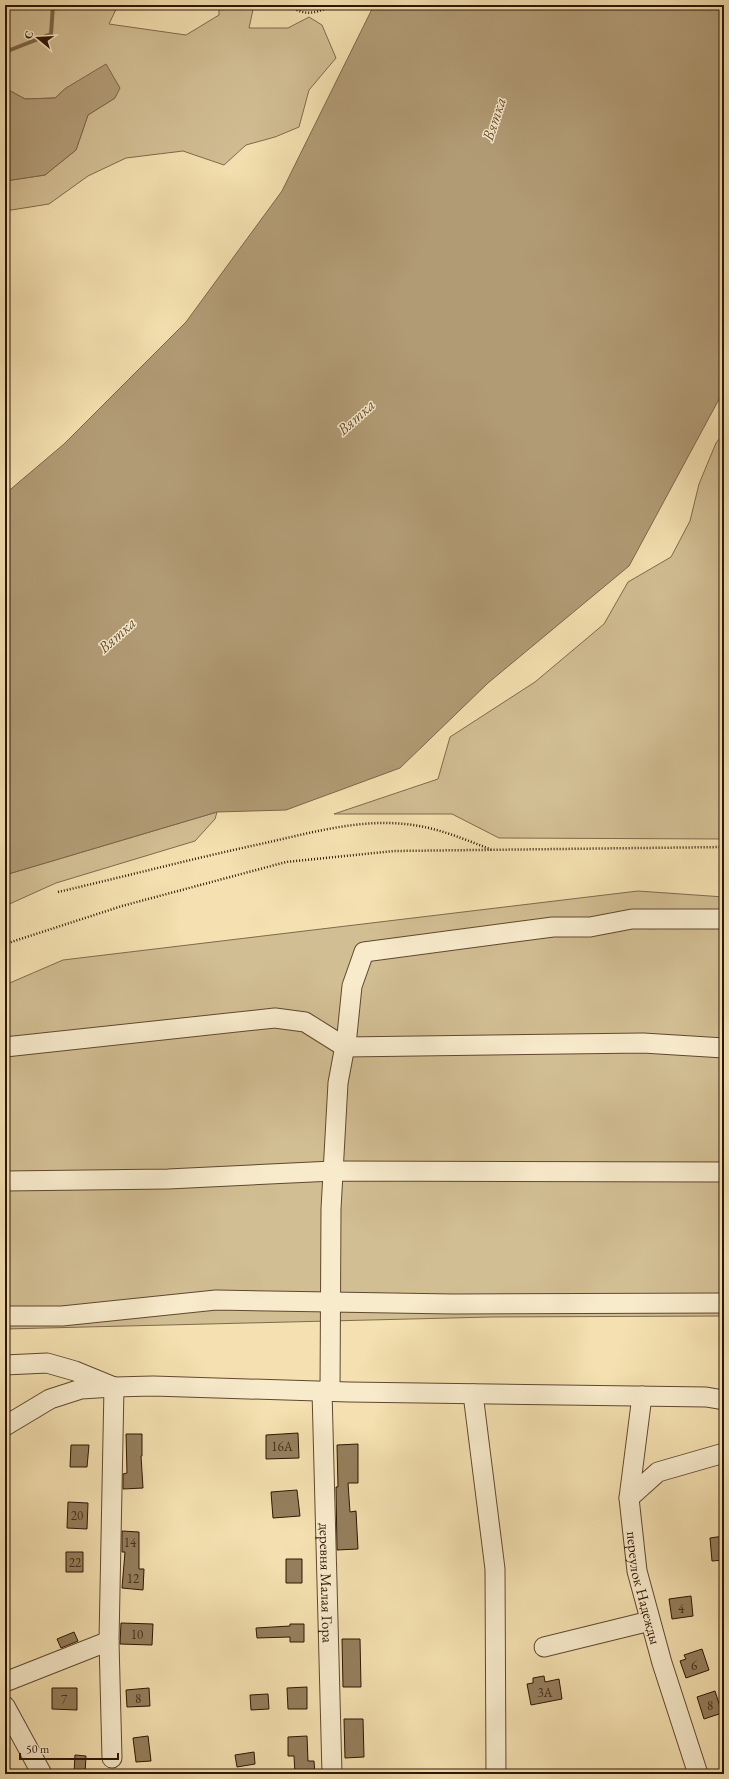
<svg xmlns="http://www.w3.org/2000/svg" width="729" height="1779" font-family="'EB Garamond',serif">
  <rect width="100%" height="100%" fill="#f4e0b0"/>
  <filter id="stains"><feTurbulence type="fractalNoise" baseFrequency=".005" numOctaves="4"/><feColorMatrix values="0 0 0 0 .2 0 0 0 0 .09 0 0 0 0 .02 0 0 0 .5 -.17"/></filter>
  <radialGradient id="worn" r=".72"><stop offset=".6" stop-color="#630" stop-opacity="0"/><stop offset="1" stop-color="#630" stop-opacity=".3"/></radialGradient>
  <!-- green -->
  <path fill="#d2be93" stroke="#806a4b" d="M5,5H118L109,24L186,35L219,15V5H254L249,28H288L309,17L322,25L336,58L309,90L299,127L275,137L246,145L224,165L183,151L126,158L88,176L49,204L5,211V181L45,175L76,150L88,115L115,98L66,88L55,98L25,99L5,88Z
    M724,433V839L499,838L452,814H334L438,779L450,737L535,682L604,624L628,582L671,557L690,521L699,484L716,443Z
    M217,812L215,819L195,841L56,883L5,906V875Z
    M638,891L724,897V1316L491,1317L5,1329V985L63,960Z"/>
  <!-- water -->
  <path fill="#b19b75" stroke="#7d6647" d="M374,5H724V390L629,566L488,683L400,768L286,810L217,812L5,875V494L64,444L186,322L282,191Z
    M106,64L120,88L115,98L88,115L76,150L45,175L5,181V88L25,99L55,98L66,88Z"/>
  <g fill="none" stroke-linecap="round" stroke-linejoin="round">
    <!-- stream -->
    <path stroke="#7d6647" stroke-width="4" d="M5,52L51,34L53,5"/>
  </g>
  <!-- building -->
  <path fill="#957f5d" stroke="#2e1603" d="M298,1433L299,1458L266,1459V1435Z
    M126,1434H142V1456H141L143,1488L123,1489V1474L127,1473Z
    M358,1444V1483H348L350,1512L356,1511L358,1549L337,1550L336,1487H338L337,1445Z
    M71,1445H89L87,1467H70Z
    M297,1490L300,1516L273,1518L271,1492Z
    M68,1502L88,1503L87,1529L67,1528Z
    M122,1531L139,1532V1569H144L143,1590L122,1588L125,1552H122Z
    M724,1536V1560L712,1561L710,1538Z
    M66,1552H83V1572H66Z
    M286,1559H302V1583H286Z
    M691,1596L693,1616L672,1619L669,1599Z
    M121,1623L153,1624L152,1645L120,1644Z
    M290,1624H304V1642H290V1637L257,1638L256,1628L290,1626Z
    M74,1632L78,1641L61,1648L57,1639Z
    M342,1639H360L361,1687H343Z
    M702,1649L709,1670L686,1678L680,1661L686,1659L684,1655Z
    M544,1676L545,1682L559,1679L562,1699L531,1705L527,1684L533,1683V1678Z
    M307,1687V1709H288L287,1688Z
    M52,1688H77V1710L52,1709Z
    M149,1688L150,1706L127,1707L126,1690Z
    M715,1691L722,1713L704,1719L697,1697Z
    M268,1694L269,1709L251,1710L250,1695Z
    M344,1719H363L364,1757L345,1758Z
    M148,1736L151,1761L136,1762L133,1738Z
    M307,1736L308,1761H314L315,1774H295L294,1756H288V1737Z
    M254,1752L255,1764L237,1767L235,1755Z
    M75,1755L86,1756L85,1774L74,1773Z"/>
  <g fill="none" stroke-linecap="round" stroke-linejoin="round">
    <!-- minor casing -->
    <g stroke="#60482e" stroke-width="21">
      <g id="minor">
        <path d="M5,1047L275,1018L305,1022L345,1047L643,1043L724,1048"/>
        <path d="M5,1181L168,1179L333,1171L724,1172"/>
        <path d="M5,1316H62L216,1300L453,1304L724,1303"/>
        <path d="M5,1365L47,1363L75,1371L114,1387L109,1641L5,1682"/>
        <path id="s1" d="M322,1391L332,1774"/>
        <path d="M330,1391L331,1209L338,1083L347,1035L352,986L364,952L553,927H590L632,919H724"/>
        <path d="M473,1394L495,1569L496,1774"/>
        <path id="s2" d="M642,1396L629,1498L637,1571L662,1663L698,1774"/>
        <path d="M5,1426L50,1399L81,1389L114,1387L153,1386L349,1392L706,1397L724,1400"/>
        <path d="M629,1498L658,1472L724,1453"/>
        <path d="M109,1641L112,1758"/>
        <path d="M544,1647L650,1621"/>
        <path d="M5,1706L42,1774"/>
      </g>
    </g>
    <!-- path -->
    <path stroke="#2e1603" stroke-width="2.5" stroke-dasharray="1 2" stroke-linecap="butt" d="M289,5C306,18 317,12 335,5
      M58,892C127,876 195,858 265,843C310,833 358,819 405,824C436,827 464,839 492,850
      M5,944L122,906L286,862L394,851L724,847"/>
    <!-- minor -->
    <use href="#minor" stroke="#f8ebcc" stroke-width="19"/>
  </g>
  <g text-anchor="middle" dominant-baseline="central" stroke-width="3" stroke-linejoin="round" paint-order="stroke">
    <!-- number labels -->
    <g font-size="13" fill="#48301a">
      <text x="282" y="1446">16А</text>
      <text x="77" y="1515">20</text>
      <text x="130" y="1542">14</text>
      <text x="75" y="1562">22</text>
      <text x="133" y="1578">12</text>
      <text x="681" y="1608">4</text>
      <text x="137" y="1634">10</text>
      <text x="694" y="1665">6</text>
      <text x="545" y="1692">3А</text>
      <text x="138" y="1698">8</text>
      <text x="64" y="1699">7</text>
      <text x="710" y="1705">8</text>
    </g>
    <!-- street labels -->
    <g font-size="15" fill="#2e1603" stroke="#f8ebcc">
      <text stroke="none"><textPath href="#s1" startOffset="192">деревня Малая Гора</textPath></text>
      <text stroke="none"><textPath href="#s2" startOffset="194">переулок Надежды</textPath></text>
    </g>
    <!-- water labels -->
    <g font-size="16" font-style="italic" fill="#624b31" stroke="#f8ebcc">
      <text transform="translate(494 119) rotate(-72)">Вятка</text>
      <text transform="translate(356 417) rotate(-42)">Вятка</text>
      <text transform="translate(117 635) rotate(-42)">Вятка</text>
    </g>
  </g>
  <!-- margin -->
  <rect width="729" height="1779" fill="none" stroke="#f4e0b0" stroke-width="20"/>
  <rect x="6" y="6" width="717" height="1767" fill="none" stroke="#2e1603" stroke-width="2"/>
  <rect x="10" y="10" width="709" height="1759" fill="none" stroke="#2e1603"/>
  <!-- north arrow -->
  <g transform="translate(38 38) rotate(288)" stroke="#f8ebcc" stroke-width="3" paint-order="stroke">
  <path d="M0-3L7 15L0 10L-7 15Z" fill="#2e1603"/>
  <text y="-6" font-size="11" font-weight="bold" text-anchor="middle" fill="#2e1603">С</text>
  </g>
  <!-- scale -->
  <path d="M20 1753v6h98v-6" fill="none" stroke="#2e1603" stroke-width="2"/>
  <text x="26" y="1753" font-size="12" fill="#2e1603" stroke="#f8ebcc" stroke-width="3" paint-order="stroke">50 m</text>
  <rect width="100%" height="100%" filter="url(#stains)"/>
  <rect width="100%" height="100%" fill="url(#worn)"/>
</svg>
